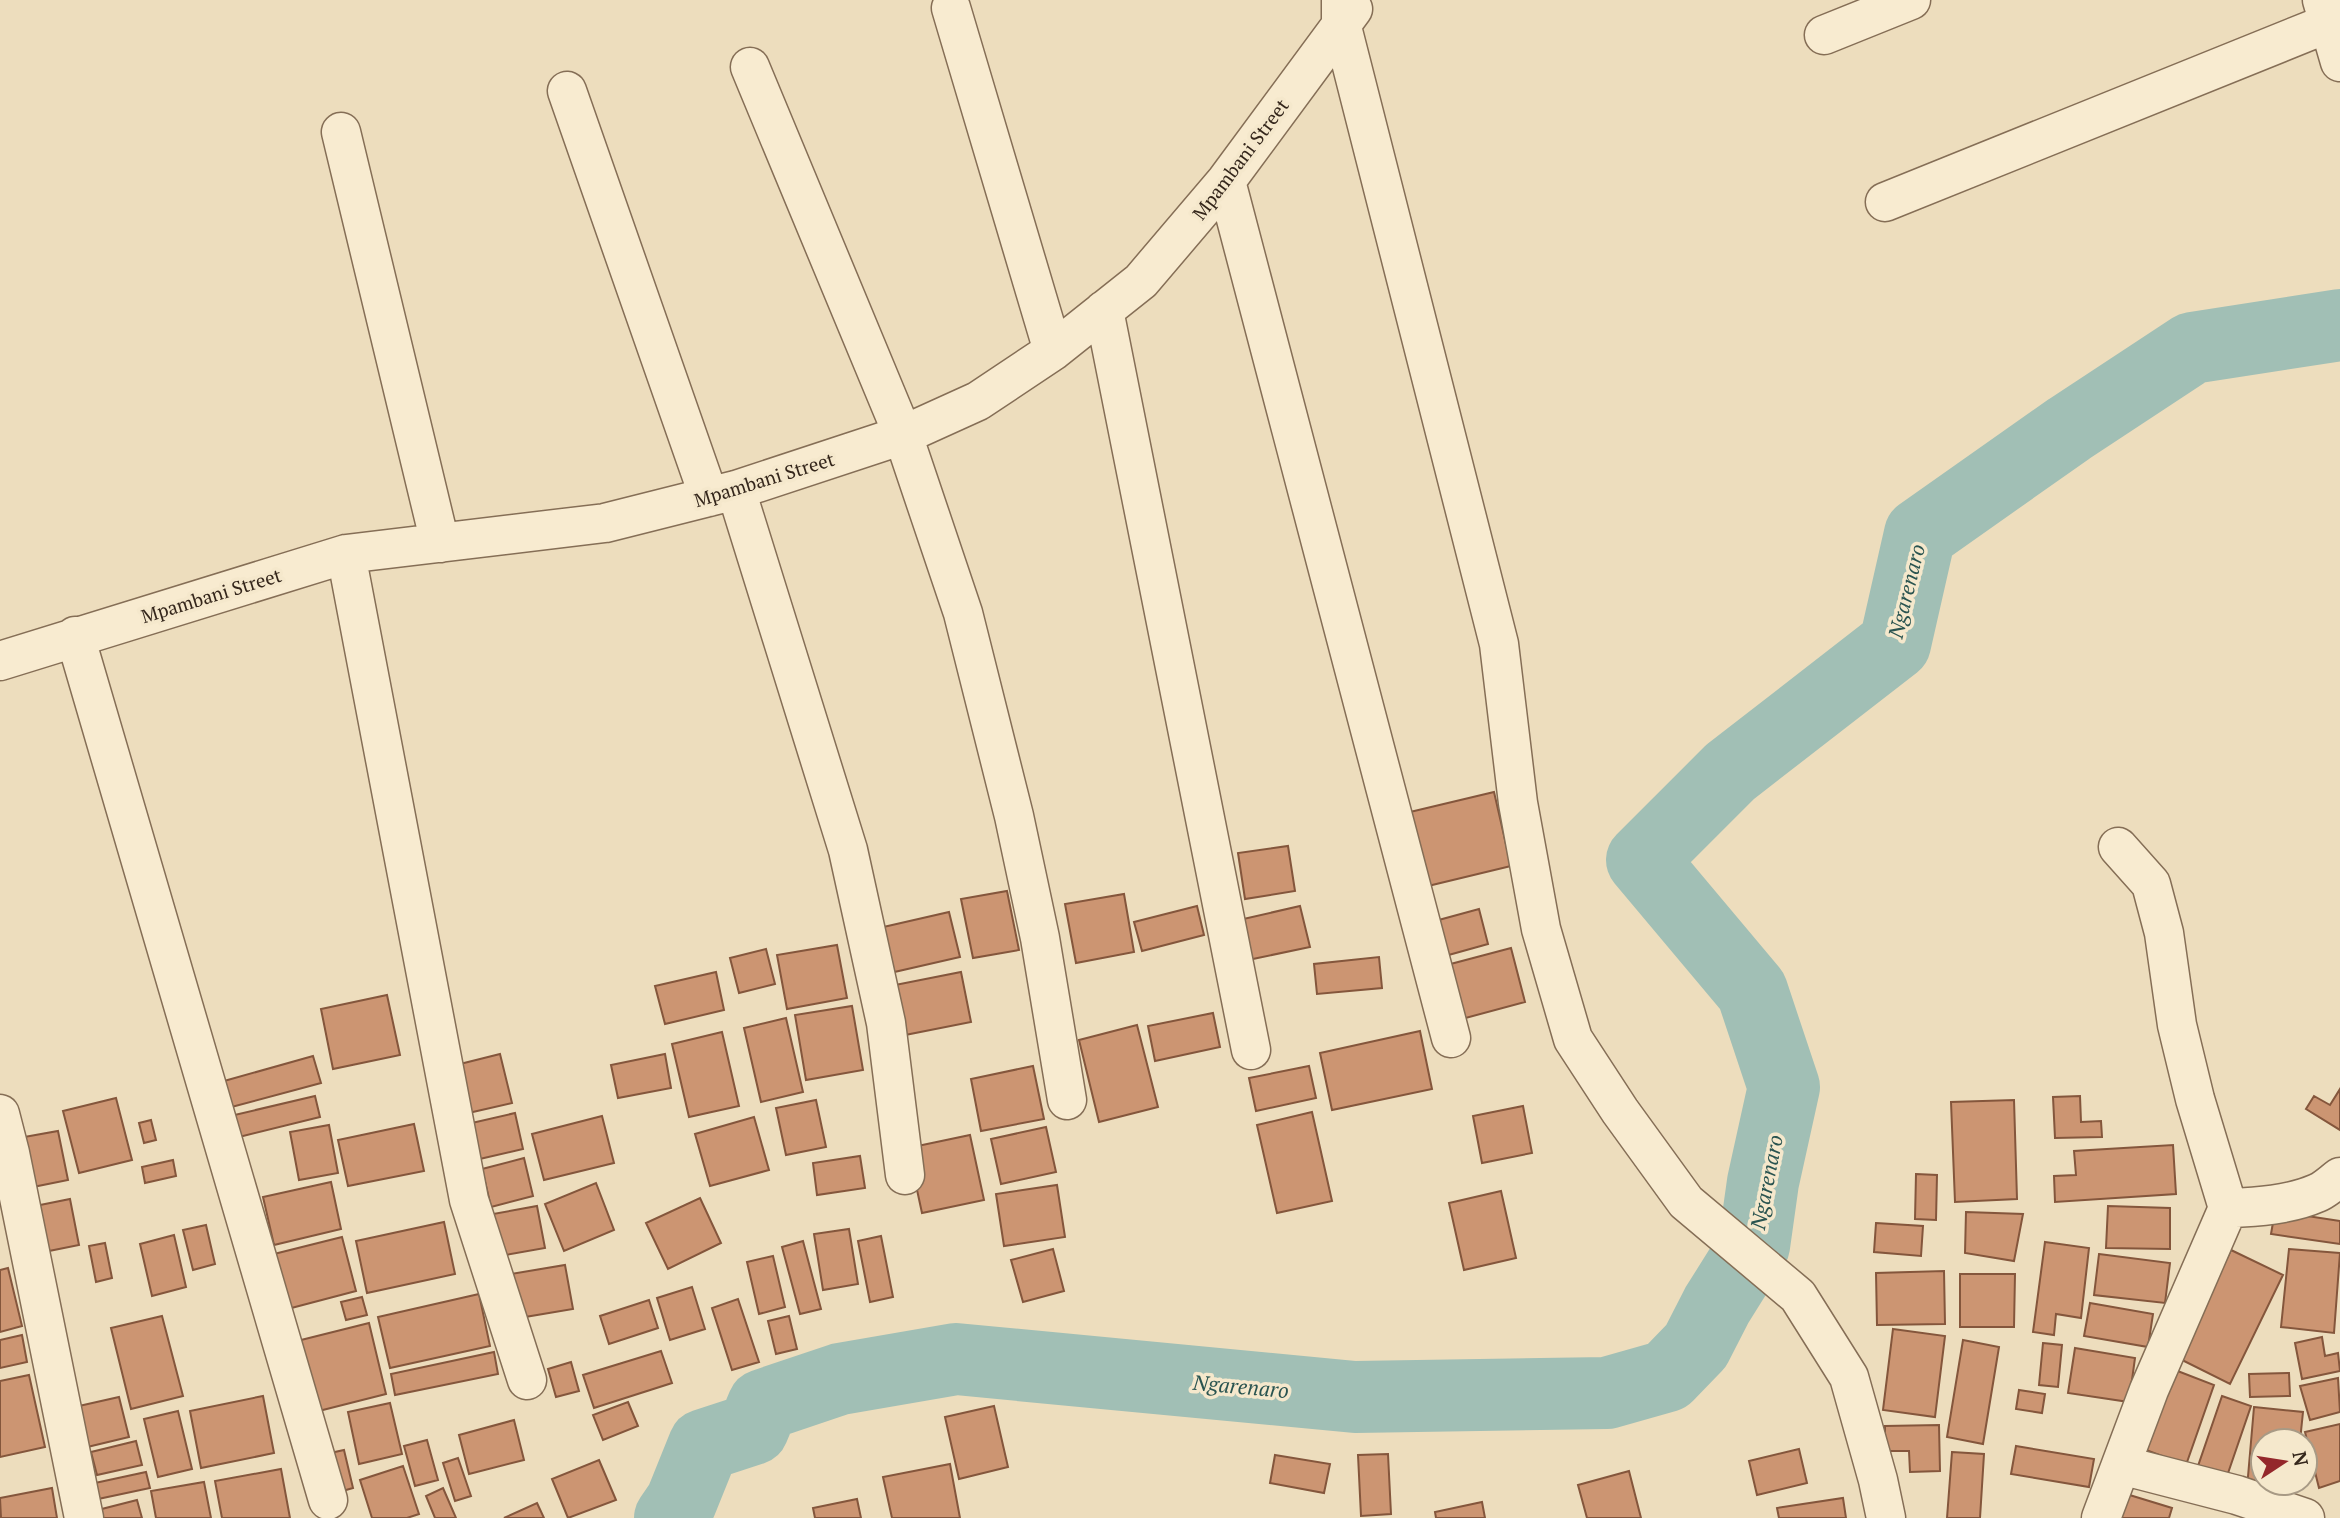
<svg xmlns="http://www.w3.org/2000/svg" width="2340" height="1518" font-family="'PT Serif',serif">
  <rect width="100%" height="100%" fill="#edddbd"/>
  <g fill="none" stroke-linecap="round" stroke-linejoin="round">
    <!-- river -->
    <path stroke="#a1bfb5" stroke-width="72" d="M670,1518L681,1502L704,1445L753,1429L763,1405L840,1379L956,1359L1355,1397L1607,1393L1667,1376L1696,1346L1717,1305L1754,1246L1763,1182L1784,1087L1752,991L1642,860L1730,772L1895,644L1920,534L2069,429L2192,348L2340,325"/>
  </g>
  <!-- building -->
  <path fill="#cc9572" stroke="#84563c" stroke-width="2" d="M1494,792L1511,866L1428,886L1410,812Z
    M1288,846L1295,891L1245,899L1238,853Z
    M1007,891L1019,950L973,958L961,899Z
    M1124,894L1134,952L1076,963L1065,904Z
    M1197,906L1204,935L1142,951L1134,922Z
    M1300,906L1310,947L1248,960L1239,920Z
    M1479,909L1488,944L1445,956L1435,921Z
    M949,912L960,957L890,973L879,928Z
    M837,945L847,998L787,1009L777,955Z
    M1511,948L1525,1002L1458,1020L1443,966Z
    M766,949L775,984L739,993L730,958Z
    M1379,957L1382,988L1317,994L1314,964Z
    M716,972L724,1010L665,1024L655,986Z
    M961,972L971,1022L900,1036L890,986Z
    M387,995L400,1055L333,1069L321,1009Z
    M852,1006L863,1070L806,1080L795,1015Z
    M1213,1013L1220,1047L1155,1061L1148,1026Z
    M786,1018L803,1092L761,1102L744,1028Z
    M1137,1025L1158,1107L1099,1122L1079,1040Z
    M1420,1031L1432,1089L1332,1110L1320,1053Z
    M722,1032L739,1106L689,1117L672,1044Z
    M500,1054L512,1103L464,1114L452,1066Z
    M665,1054L671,1088L618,1098L611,1065Z
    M313,1056L321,1083L224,1109L217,1083Z
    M1033,1066L1044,1119L981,1131L971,1079Z
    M1309,1066L1316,1098L1256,1111L1249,1078Z
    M2340,1089V1130L2306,1109L2314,1096L2330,1105Z
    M315,1096L320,1117L231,1139L226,1117Z
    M2080,1096L2081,1122L2101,1121L2102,1137L2055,1138L2053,1097Z
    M116,1098L132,1160L79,1173L63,1111Z
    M816,1100L826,1147L786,1155L776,1108Z
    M2014,1100L2017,1199L1955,1202L1951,1102Z
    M1523,1106L1532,1153L1482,1163L1473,1116Z
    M1312,1112L1332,1201L1277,1213L1257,1125Z
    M515,1113L523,1149L471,1161L463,1125Z
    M602,1116L614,1163L544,1180L532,1134Z
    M754,1117L769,1170L710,1186L695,1134Z
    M151,1120L156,1140L144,1143L139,1123Z
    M414,1124L424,1171L348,1186L338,1140Z
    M329,1125L338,1173L299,1180L290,1132Z
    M1046,1127L1056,1172L1001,1184L991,1139Z
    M58,1131L68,1180L23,1189L13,1139Z
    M970,1135L984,1200L922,1213L908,1148Z
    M2173,1145L2176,1194L2055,1202L2054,1176L2076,1175L2074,1151Z
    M860,1156L865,1188L817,1195L813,1163Z
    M524,1158L533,1196L491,1207L482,1169Z
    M173,1160L176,1176L145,1183L142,1167Z
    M1916,1174L1937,1175L1936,1220L1915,1219Z
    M331,1182L341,1229L274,1245L263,1197Z
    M596,1183L614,1230L564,1251L545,1204Z
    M1057,1185L1065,1237L1004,1246L996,1194Z
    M1501,1191L1516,1258L1464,1270L1449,1203Z
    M700,1198L721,1243L668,1269L646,1223Z
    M70,1199L79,1245L39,1253L30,1207Z
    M537,1206L545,1248L500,1256L493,1214Z
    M2108,1206L2170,1208V1249L2106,1248Z
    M2275,1211L2340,1221V1244L2271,1234Z
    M1966,1212L2023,1214L2014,1261L1965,1253Z
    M444,1222L455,1274L367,1293L356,1241Z
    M1876,1223L1923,1226L1921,1256L1874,1252Z
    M206,1225L215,1264L193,1270L183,1230Z
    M849,1229L858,1284L823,1290L814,1234Z
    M174,1235L186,1287L152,1296L140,1244Z
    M881,1236L893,1297L870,1302L858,1241Z
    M342,1237L356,1291L280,1311L266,1256Z
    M803,1241L821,1309L800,1314L782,1247Z
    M2045,1242L2089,1248L2081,1318L2056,1314L2054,1335L2033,1332Z
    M105,1243L112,1278L96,1282L89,1246Z
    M1053,1249L1064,1291L1023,1302L1011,1260Z
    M2289,1249L2340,1253L2334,1333L2281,1327Z
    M2231,1250L2283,1275L2230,1384L2178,1358Z
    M2099,1254L2170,1263L2165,1303L2094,1295Z
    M773,1256L785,1307L759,1314L747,1262Z
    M565,1265L573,1309L513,1319L505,1275Z
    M8,1268L22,1326L0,1332V1270Z
    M1944,1271L1945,1324L1877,1325L1876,1273Z
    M1960,1274H2015L2014,1327H1960Z
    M692,1287L705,1329L670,1340L657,1298Z
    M479,1294L490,1346L390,1368L378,1317Z
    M362,1297L367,1315L346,1320L341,1302Z
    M738,1299L759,1362L732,1370L712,1308Z
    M649,1300L658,1328L609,1344L600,1316Z
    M2090,1303L2153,1314L2148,1347L2084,1336Z
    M162,1316L183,1396L131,1409L111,1328Z
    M789,1316L797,1349L776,1354L768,1321Z
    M369,1323L386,1394L307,1414L289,1343Z
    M1893,1329L1945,1336L1935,1417L1883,1410Z
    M22,1335L27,1362L0,1368V1340Z
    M2322,1337L2325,1356L2338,1353L2340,1371L2302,1379L2295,1343Z
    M1963,1340L1999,1347L1983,1444L1947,1437Z
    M2043,1343L2062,1345L2058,1387L2039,1385Z
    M2075,1348L2135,1358L2129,1402L2068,1393Z
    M661,1351L672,1383L594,1408L583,1375Z
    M494,1352L498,1374L395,1395L391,1374Z
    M571,1362L579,1391L556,1397L548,1369Z
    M2175,1370L2214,1385L2186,1465L2146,1450Z
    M2289,1373L2290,1396L2250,1397L2249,1374Z
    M29,1375L45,1447L0,1457V1381Z
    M2338,1378L2340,1412L2310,1420L2300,1386Z
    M2019,1390L2045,1394L2042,1413L2016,1409Z
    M263,1396L274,1453L201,1468L190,1411Z
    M2222,1396L2251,1406L2226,1479L2197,1469Z
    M119,1397L129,1437L79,1449L70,1408Z
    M628,1402L638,1426L603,1440L593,1415Z
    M390,1403L402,1454L359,1464L348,1412Z
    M994,1406L1008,1467L959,1479L945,1417Z
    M2254,1407L2303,1412L2300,1441H2263V1483H2296L2295,1493L2247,1488Z
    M178,1411L192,1469L158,1477L144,1419Z
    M514,1420L524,1460L469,1474L459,1435Z
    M2340,1424V1481L2319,1488L2305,1432Z
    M1939,1425L1940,1471L1910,1472L1909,1451H1885V1426Z
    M427,1440L438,1480L415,1486L404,1446Z
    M136,1441L142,1465L97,1475L91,1452Z
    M2016,1446L2094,1459L2089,1487L2011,1474Z
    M1799,1449L1807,1483L1757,1495L1749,1461Z
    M344,1450L353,1488L332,1494L321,1455Z
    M1952,1452L1984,1454L1980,1518H1947Z
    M1388,1454L1391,1514L1361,1516L1358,1455Z
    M1275,1455L1330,1464L1324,1493L1270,1483Z
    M458,1458L471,1496L455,1501L443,1463Z
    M599,1460L616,1500L568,1518L552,1479Z
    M950,1464L960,1518H892L883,1477Z
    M403,1466L419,1514L407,1518H372L360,1480Z
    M281,1469L290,1518H222L215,1481Z
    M1629,1471L1641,1518H1587L1578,1485Z
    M146,1472L150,1488L84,1502L81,1486Z
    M204,1482L211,1518H156L151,1491Z
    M52,1488L57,1518H1L0,1498Z
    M443,1488L456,1518H435L426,1496Z
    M2123,1493L2172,1508L2169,1518H2116Z
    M1843,1498L1846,1518H1779L1777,1508Z
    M857,1499L861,1518H815L813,1508Z
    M137,1500L142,1518H88L86,1513Z
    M1482,1502L1485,1518H1436L1435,1512Z
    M537,1503L544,1518H504Z"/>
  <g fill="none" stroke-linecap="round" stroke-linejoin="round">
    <!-- minor casing -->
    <g stroke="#856e56" stroke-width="41">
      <path id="minor" d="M1341,0V23L1499,644L1518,803L1541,929L1573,1039L1620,1111L1686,1202L1798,1296L1849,1377L1878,1480L1886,1518
        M2322,0L2340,62
        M951,8L1053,351
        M1824,35L1911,0
        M750,67L903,435L963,613L1014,816L1040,938L1067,1100
        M567,91L709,497
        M341,132L440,543
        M1226,181L1451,1038
        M1885,202L2329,23
        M1104,310L1251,1050
        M736,490L848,850L886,1023L905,1175
        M346,554L469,1200L527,1380
        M75,636L328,1500
        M0,661L346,554L605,523L736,490L903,435L978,401L1053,351L1141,281L1226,181L1353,9
        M0,1114L10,1153L84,1518
        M2228,1208C2257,1207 2290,1205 2317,1193C2325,1190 2333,1182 2340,1177
        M2121,1465L2237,1495L2305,1518
        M2101,1518L2149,1390L2228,1208L2195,1099L2177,1025L2164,933L2151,884L2118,847"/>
    </g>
    <!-- minor -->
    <use href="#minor" stroke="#f8ebd0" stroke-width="38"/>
  </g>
  <g text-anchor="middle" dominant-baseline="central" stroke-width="7" stroke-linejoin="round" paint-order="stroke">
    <!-- street labels -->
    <g font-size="19" fill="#34261b" stroke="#f5e8cc">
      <text transform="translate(1240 159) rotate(-53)">Mpambani Street</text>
      <text transform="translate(764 479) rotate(-17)">Mpambani Street</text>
      <text transform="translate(211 595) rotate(-17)">Mpambani Street</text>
    </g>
    <!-- water labels -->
    <g font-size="21" font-style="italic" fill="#2a5450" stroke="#f5e8cc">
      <text transform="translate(1906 591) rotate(-76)">Ngarenaro</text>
      <text transform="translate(1766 1182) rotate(-79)">Ngarenaro</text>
      <text transform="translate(1241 1386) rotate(5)">Ngarenaro</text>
    </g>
  </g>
  <!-- north arrow -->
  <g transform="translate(2284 1462) rotate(78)"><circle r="33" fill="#f5e8cc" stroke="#a89a85" stroke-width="2"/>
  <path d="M0-5L12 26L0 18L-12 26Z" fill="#94272b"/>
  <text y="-10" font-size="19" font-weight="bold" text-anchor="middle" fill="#34261b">N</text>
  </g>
</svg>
